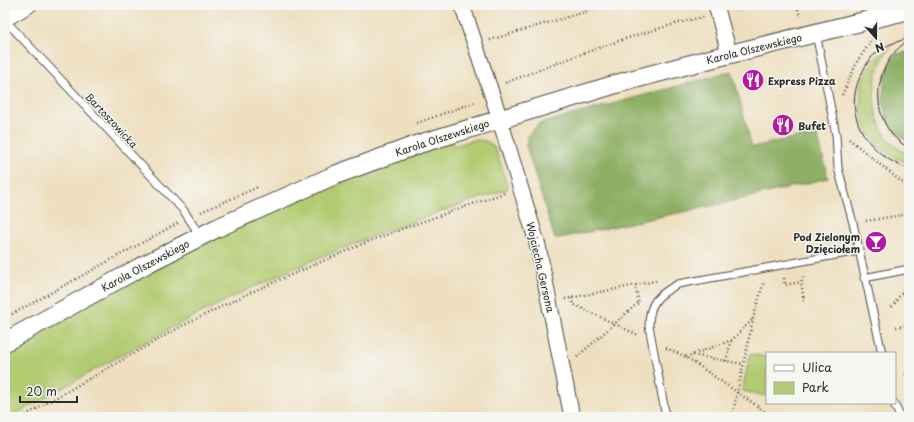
<svg xmlns="http://www.w3.org/2000/svg" width="914" height="422" font-family="'Playpen Sans',sans-serif">
  <rect width="100%" height="100%" fill="#f6f6f2"/>
  <filter id="ink" filterUnits="userSpaceOnUse"><feTurbulence type="fractalNoise" baseFrequency=".025" numOctaves="2"/><feDisplacementMap in="SourceGraphic" scale="8" xChannelSelector="R" yChannelSelector="G"/><feConvolveMatrix kernelMatrix="1 2 1 2 8 2 1 2 1" color-interpolation-filters="sRGB"/></filter>
  <filter id="wash" filterUnits="userSpaceOnUse"><feTurbulence type="fractalNoise" baseFrequency=".012" numOctaves="4" result="noise"/><feDisplacementMap in="SourceGraphic" scale="16" xChannelSelector="R" yChannelSelector="G"/><feGaussianBlur stdDeviation="0.9" result="paint"/><feColorMatrix in="noise" values="0 0 0 0 0 0 0 0 0 0 0 0 0 0 0 0 0 1.4 0 .05"/><feComposite in="paint" operator="in"/></filter>
  <g filter="url(#wash)">
    <rect width="100%" height="100%" fill="#eedfbf"/>
    <!-- green -->
    <path fill="#b2cb71" stroke="#6e7b4e" d="M891,47C864,76 869,139 909,154V163C898,159 886,154 877,145C856,122 854,81 876,58C880,53 886,51 891,47Z
      M473,140C479,140 486,140 491,144C498,150 505,179 508,189C412,220 317,255 227,300C153,336 82,377 11,417H5V350C59,321 113,290 167,262C259,214 355,176 452,142L454,146Z
      M750,354L767,357V396L742,391Z"/>
    <!-- forest -->
    <path fill="#8daf63" stroke="#5c6d47" d="M909,52V143C901,137 892,129 888,120C879,99 883,72 896,54Z
      M732,71L752,147L817,133L828,178L725,203L555,239L526,146C528,133 529,133 539,124Z"/>
  </g>
  <g filter="url(#ink)">
    <g fill="none" stroke-linecap="round" stroke-linejoin="round">
      <!-- service casing -->
      <g stroke="#484641" stroke-width="9">
        <path id="service" d="M5,20L184,211L195,228L200,237
          M816,33L836,135L838,168L853,223L882,353
          M864,278L909,269
          M894,403L900,417
          M666,417L649,326C649,302 658,295 678,284L858,251"/>
      </g>
      <!-- minor casing -->
      <g stroke="#484641" stroke-width="17">
        <path id="minor" d="M462,5L497,110L538,246L572,417
          M716,5L729,53
          M5,19L29,5"/>
      </g>
      <!-- tertiary casing -->
      <g stroke="#484641" stroke-width="20">
        <path id="tertiary" d="M5,342L148,263L217,228L335,175L419,144L623,82L714,58L909,10"/>
      </g>
      <!-- path -->
      <path stroke="#484641" stroke-width="2.5" stroke-dasharray="1 3" stroke-linecap="butt" d="M797,5L800,17
        M735,10L758,5
        M490,40L608,5
        M505,83C570,58 634,33 703,17
        M842,95L857,62L873,38
        M417,123L476,102
        M849,139L909,188
        M201,212L258,187
        M909,213L907,214L909,223
        M866,221L907,214
        M784,278L785,285L801,282
        M635,285L639,304
        M572,298L573,304L638,335
        M565,299L656,281
        M804,301L801,282L805,274
        M892,307L909,282
        M5,318L178,223
        M896,327L909,325
        M666,348L686,357L773,417
        M693,355L743,364
        M577,357L638,303
        M686,357L732,340L753,319
        M726,361L731,341
        M905,374L909,373
        M827,416L828,417
        M22,417L182,326L247,294L360,245L410,226L504,193
        M732,417L753,319L764,281"/>
      <!-- service -->
      <use href="#service" stroke="#fff" stroke-width="7"/>
      <!-- minor -->
      <use href="#minor" stroke="#fff" stroke-width="15"/>
      <!-- tertiary -->
      <use href="#tertiary" stroke="#fff" stroke-width="18"/>
      <!-- tram -->
      <path stroke="#2b2b2b" stroke-width="1" d="M909,38C899,41 889,44 881,49C872,55 866,64 862,73C840,115 868,155 909,169
        M909,40C870,64 867,126 909,148"/>
    </g>
  </g>
  <!-- icons -->
  <defs>
    <g id="restaurant-disc" transform="scale(1.15)"><circle r="9.5" fill="#b5179e" stroke="#f6f6f2"/><path d="M-5-6h1v4h1v-4h1v4h1v-4h1v5L-1.5 .5V6h-2V.5L-5-1ZM5-6V6H3V1.5H1.5Q1.5-4 5-6Z" fill="#fff"/></g>
    <g id="bar-disc" transform="scale(1.15)"><circle r="9.5" fill="#b5179e" stroke="#f6f6f2"/><path d="M-6-5H6L.8 .8V4.5H3.5V6h-7V4.5H-.8V.8Z" fill="#fff"/></g>
  </defs>
  <g fill-rule="evenodd">
    <use href="#restaurant-disc" x="753" y="80"/>
    <use href="#restaurant-disc" x="783" y="125"/>
    <use href="#bar-disc" x="876" y="242"/>
  </g>
  <g text-anchor="middle" dominant-baseline="central" stroke-width="3" stroke-linejoin="round" paint-order="stroke">
    <!-- street labels -->
    <g font-size="10" fill="#2b2b2b" stroke="#f6f6f2">
      <text transform="translate(754 48) rotate(-14)">Karola Olszewskiego</text>
      <text transform="translate(112 120) rotate(47)">Bartoszowicka</text>
      <text transform="translate(442 137) rotate(-18)">Karola Olszewskiego</text>
      <text transform="translate(145 265) rotate(-28)">Karola Olszewskiego</text>
      <text transform="translate(541 267) rotate(77)">Wojciecha Gersona</text>
    </g>
    <!-- poi labels -->
    <g font-size="10" font-weight="bold" fill="#2b2b2b" stroke="#f6f6f2" text-anchor="start">
      <text x="768" y="80">Express Pizza</text>
      <text x="798" y="125">Bufet</text>
      <text x="860" y="236" text-anchor="end">Pod Zielonym<tspan x="860" dy="12">Dzięciołem</tspan></text>
    </g>
  </g>
  <!-- margin -->
  <rect width="914" height="422" fill="none" stroke="#f6f6f2" stroke-width="20"/>
  <!-- legend -->
  <rect x="766" y="352" width="130" height="52" fill="#f6f6f2" stroke="#a5a5a2"/>
  <rect x="774" y="365" width="20" height="6" fill="#ffffff" stroke="#a5a5a2"/>
  <text x="802" y="372" font-size="12" fill="#2b2b2b">Ulica</text>
  <rect x="774" y="382" width="20" height="12" fill="#b2cb71" stroke="#a5a5a2"/>
  <text x="802" y="392" font-size="12" fill="#2b2b2b">Park</text>
  <!-- north arrow -->
  <g transform="translate(876 38) rotate(159)" stroke="#f6f6f2" stroke-width="3" paint-order="stroke">
  <path d="M0-3L7 15L0 10L-7 15Z" fill="#2b2b2b"/>
  <text y="-6" font-size="11" font-weight="bold" text-anchor="middle" fill="#2b2b2b">N</text>
  </g>
  <!-- scale -->
  <path d="M20 396v6h57v-6" fill="none" stroke="#2b2b2b" stroke-width="2"/>
  <text x="26" y="396" font-size="12" fill="#2b2b2b" stroke="#f6f6f2" stroke-width="3" paint-order="stroke">20 m</text>
</svg>
